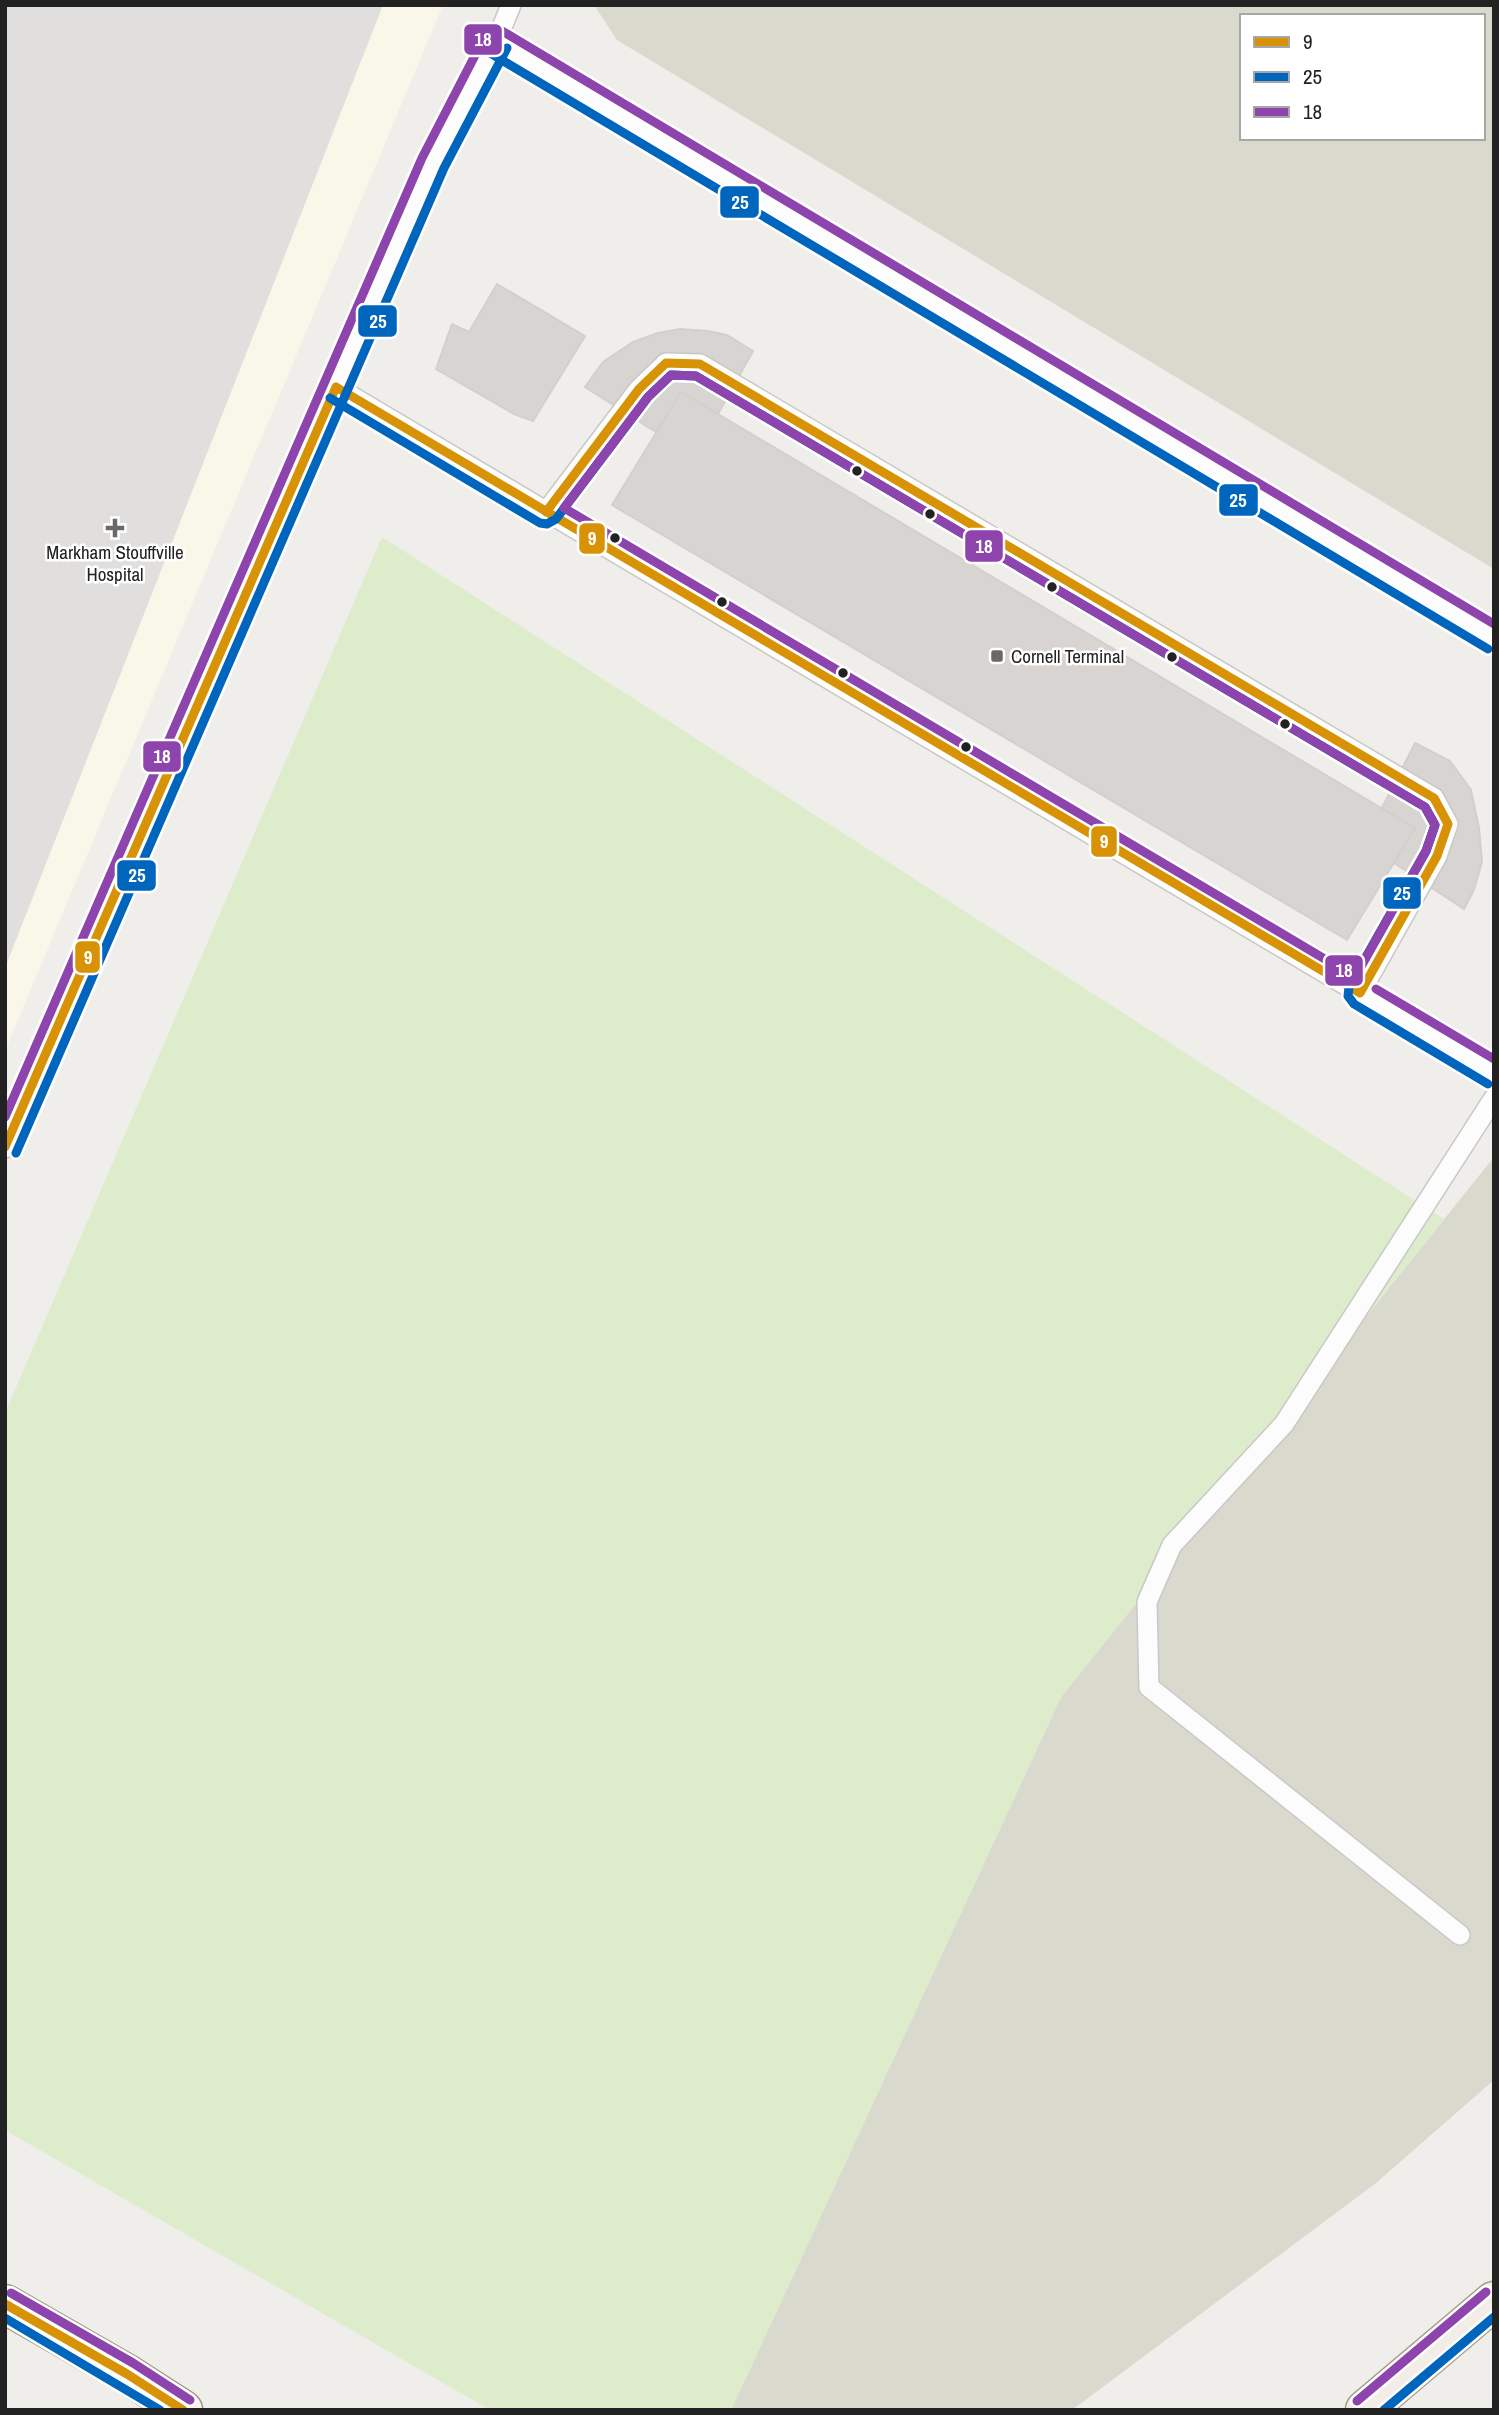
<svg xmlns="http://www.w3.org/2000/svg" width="1499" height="2415" font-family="'Archivo Narrow',sans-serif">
  <rect width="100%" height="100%" fill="#f0eeeb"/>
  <!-- education -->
  <path fill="#f8f7e8" d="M5,5H443L5,1051Z"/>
  <!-- construction -->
  <path fill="#d9d9cd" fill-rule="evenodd" d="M594,5H1494V569L617,40ZM1242,16H1483V138H1242Z
    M1494,1157V2080L1376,2183L1072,2410H731L1061,1697Z"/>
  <!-- grass -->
  <path fill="#ddeccb" d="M382,537L1444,1219L1061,1697L731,2410H490L5,2130V1413Z"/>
  <!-- parking -->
  <path fill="#e0dfde" d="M5,5H383L5,968Z"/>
  <!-- building -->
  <path fill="#d7d4d2" stroke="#d3d0cc" stroke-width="2" d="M497,284L585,336L533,421L514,414L436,369L452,324L469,332Z
    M680,329L708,331L727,335L753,351L718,414L681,392L656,432L585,387L603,362L633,342L658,333Z
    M681,392L1415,828L1347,940L612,505Z
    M1415,743L1450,761L1471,790L1479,828L1482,862L1474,890L1464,909L1394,863L1415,828L1382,808Z"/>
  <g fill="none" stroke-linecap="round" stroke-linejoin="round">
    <!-- service casing -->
    <g stroke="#c9c8c7" stroke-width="22">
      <path id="service" d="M496,42L1494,638
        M336,387L1494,1073
        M546,512L639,389L666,363L700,364L1434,798L1448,824L1437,856L1360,993
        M5,1148L433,163L496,42L511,5
        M1460,1935L1149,1687L1147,1602L1172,1545L1284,1424L1494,1098"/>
    </g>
    <!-- secondary casing -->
    <g stroke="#999a82" stroke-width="41">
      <path id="secondary" d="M5,2304L127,2374L183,2410"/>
    </g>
    <!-- primary casing -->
    <g stroke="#a79c86" stroke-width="41">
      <path id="primary" d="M1365,2410L1494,2301"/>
    </g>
    <!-- service -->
    <use href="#service" stroke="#fdfcfc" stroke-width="19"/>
    <!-- secondary -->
    <use href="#secondary" stroke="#f4f4ed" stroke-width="38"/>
    <!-- primary -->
    <use href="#primary" stroke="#f3ede7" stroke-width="38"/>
    <!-- bus-1 casing -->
    <g stroke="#fff" stroke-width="14">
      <path id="bus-1" d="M336,387L1360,993
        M546,512L639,389L666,363L700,364L1434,798L1448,824L1437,856L1360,993
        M5,1147L336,387
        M5,2304L127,2374L183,2410"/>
    </g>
    <!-- bus-2 casing -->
    <g stroke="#fff" stroke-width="14">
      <path id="bus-2" d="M490,53L1488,649
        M330,398L540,523L547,524L556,519L648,397L671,375L696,376L1425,807L1435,825L1426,851L1349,987L1348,996L1354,1004L1488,1084
        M16,1153L444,168L507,48
        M5,2318L160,2410
        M1384,2410L1494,2317"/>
    </g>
    <!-- bus-3 casing -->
    <g stroke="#fff" stroke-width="14">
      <path id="bus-3" d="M671,375L696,376L1425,807L1435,825L1426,851L1355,977L564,508L648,397Z
        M1376,989L1494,1059
        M5,1117L422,158L485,36L492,30L502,31L1494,624
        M11,2293L133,2363L190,2400
        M1357,2401L1486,2292"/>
    </g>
    <!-- bus-1 -->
    <use href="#bus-1" stroke="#d79205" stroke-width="9"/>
    <!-- bus-2 -->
    <use href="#bus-2" stroke="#0065bd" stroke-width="9"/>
    <!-- bus-3 -->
    <use href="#bus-3" stroke="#8e44ad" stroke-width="9"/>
  </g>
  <!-- markers -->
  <g fill="#222" stroke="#fff" stroke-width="2.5">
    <circle cx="857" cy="471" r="6"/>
    <circle cx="930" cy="514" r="6"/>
    <circle cx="615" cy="538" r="6"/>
    <circle cx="1052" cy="587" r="6"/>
    <circle cx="722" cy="602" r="6"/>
    <circle cx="1172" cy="657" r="6"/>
    <circle cx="843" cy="673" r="6"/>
    <circle cx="1285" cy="724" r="6"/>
    <circle cx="966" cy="747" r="6"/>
  </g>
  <g fill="#6a6968" stroke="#fff" stroke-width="2.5">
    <path d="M111.5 517.5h7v7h7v7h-7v7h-7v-7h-7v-7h7z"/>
    <rect x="990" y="649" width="14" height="14" rx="3.5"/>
  </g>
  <g text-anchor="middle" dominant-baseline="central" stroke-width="5" stroke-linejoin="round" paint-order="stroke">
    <!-- poi labels -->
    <g font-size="19" fill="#222" stroke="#fff">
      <text x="115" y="552">Markham Stouffville<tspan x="115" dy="22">Hospital</tspan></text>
      <text x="1011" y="656" text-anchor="start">Cornell Terminal</text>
    </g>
  </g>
  <g stroke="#fff" stroke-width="2.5">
    <rect x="463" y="23" width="40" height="33" rx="7" fill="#8e44ad"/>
    <rect x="719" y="185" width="41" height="34" rx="7" fill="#0065bd"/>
    <rect x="357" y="304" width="41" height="34" rx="7" fill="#0065bd"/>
    <rect x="1218" y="483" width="41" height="34" rx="7" fill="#0065bd"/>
    <rect x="578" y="522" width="28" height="33" rx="7" fill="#d79205"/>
    <rect x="964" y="529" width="40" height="34" rx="7" fill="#8e44ad"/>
    <rect x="142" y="740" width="40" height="33" rx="7" fill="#8e44ad"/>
    <rect x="1090" y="825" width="28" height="33" rx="7" fill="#d79205"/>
    <rect x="116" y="859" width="41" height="33" rx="7" fill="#0065bd"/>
    <rect x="1382" y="876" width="40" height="34" rx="7" fill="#0065bd"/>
    <rect x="74" y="940" width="27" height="34" rx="7" fill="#d79205"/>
    <rect x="1324" y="954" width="40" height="33" rx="7" fill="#8e44ad"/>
  </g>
  <g font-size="19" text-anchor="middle" font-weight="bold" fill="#fff">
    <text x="483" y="46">18</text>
    <text x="740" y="209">25</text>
    <text x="378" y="328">25</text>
    <text x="1238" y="507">25</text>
    <text x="592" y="545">9</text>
    <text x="984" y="553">18</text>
    <text x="162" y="763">18</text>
    <text x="1104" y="848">9</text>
    <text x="137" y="882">25</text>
    <text x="1402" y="900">25</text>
    <text x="88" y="964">9</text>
    <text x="1344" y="977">18</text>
  </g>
  <!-- border -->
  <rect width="1499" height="2415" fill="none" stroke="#222222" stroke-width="14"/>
  <!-- legend -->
  <rect x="1240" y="14" width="245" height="126" fill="#ffffff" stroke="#a7a7a7" stroke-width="2"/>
  <rect x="1254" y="37" width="35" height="10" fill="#d79205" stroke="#a7a7a7" stroke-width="2"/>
  <text x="1303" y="49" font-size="21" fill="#222222">9</text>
  <rect x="1254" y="72" width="35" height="10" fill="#0065bd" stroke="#a7a7a7" stroke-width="2"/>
  <text x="1303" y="84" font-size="21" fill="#222222">25</text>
  <rect x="1254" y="107" width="35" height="10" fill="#8e44ad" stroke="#a7a7a7" stroke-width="2"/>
  <text x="1303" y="119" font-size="21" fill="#222222">18</text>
</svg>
